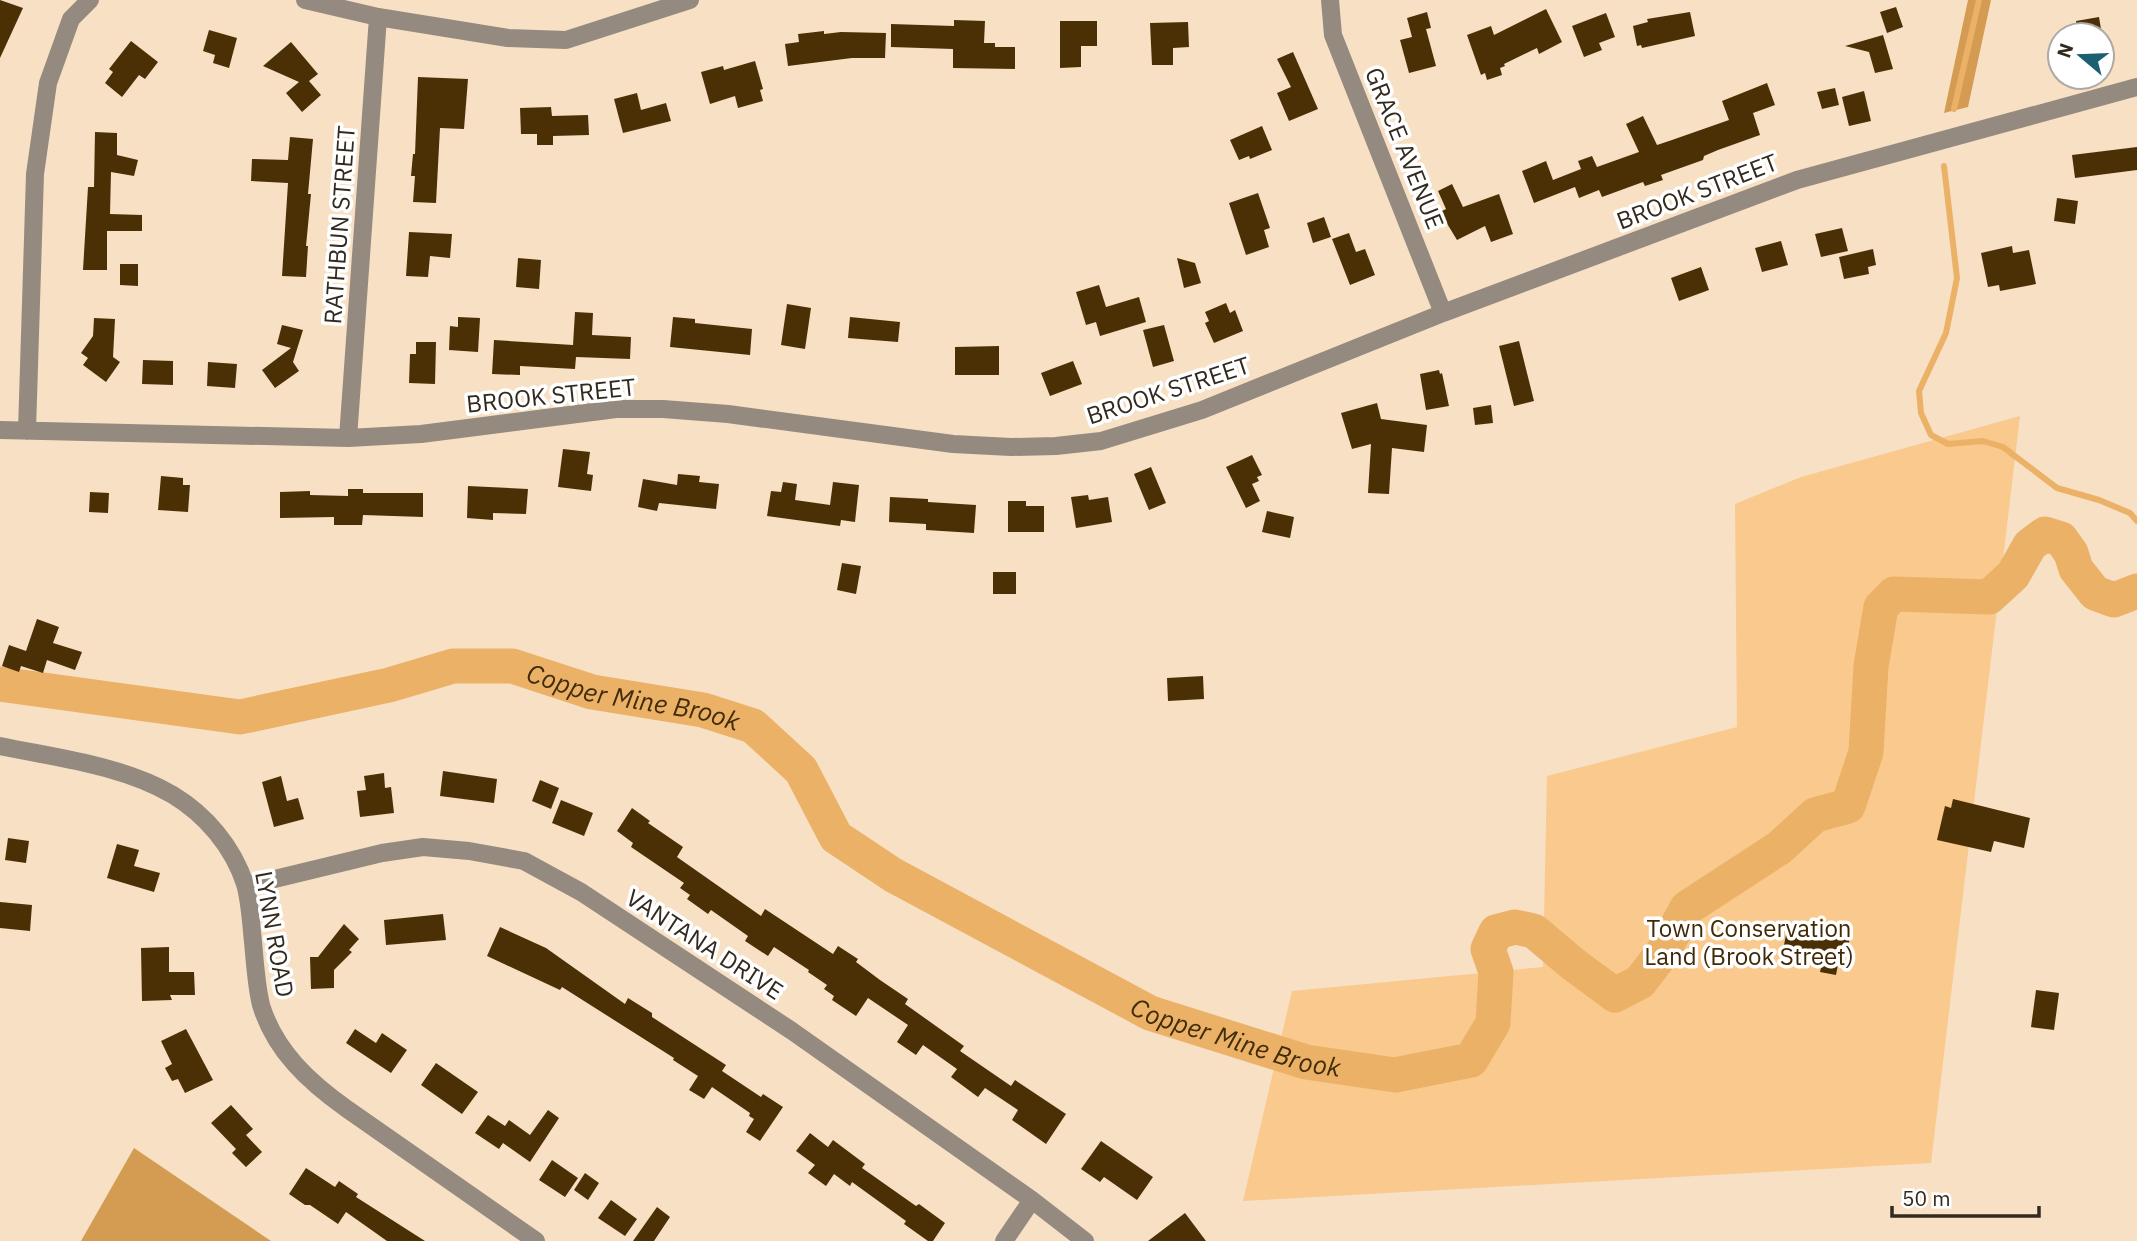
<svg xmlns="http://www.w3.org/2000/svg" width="2137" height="1241" font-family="'IBM Plex Sans',sans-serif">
  <rect width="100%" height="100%" fill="#f8e0c4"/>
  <!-- green -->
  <path fill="#f9c98d" d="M2020,416L1931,1163L1243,1201L1292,991L1543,967L1547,776L1737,727L1735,504L1801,477Z"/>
  <!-- forest -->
  <path fill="#d49c52" d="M1968,0H1991L1968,107L1944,113Z
    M134,1148L271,1241H81Z"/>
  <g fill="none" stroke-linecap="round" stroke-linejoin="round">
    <!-- stream -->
    <path stroke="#eab167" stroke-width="6" d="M1954,109L1979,0
      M1944,166L1957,278L1946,333L1919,391L1921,413L1931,435L1948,444L1983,441L2003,447L2057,488L2099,500L2130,513L2137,521"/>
    <!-- river -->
    <path stroke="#eab167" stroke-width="35" id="s1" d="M0,684L240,717L389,685L453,666H512L592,692L703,710L753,726L801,770L836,837L893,875L1150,1013L1306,1062L1395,1075L1471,1060L1493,1023L1496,972L1488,949L1496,932L1515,927L1534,931L1573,964L1615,995L1640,982L1663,952L1687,908L1779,848L1815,815L1848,806L1866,752L1871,666L1881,607L1894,594L1989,597L2013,575L2030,545L2045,534L2061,539L2071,553L2076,569L2095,593L2114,600L2137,591"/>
  </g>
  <!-- building -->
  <path fill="#4c3005" d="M0,0L23,8L0,58Z
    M1896,7L1903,27L1887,33L1880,12Z
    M1546,9L1562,42L1539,54L1537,48L1504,64L1505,66L1500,68L1502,75L1487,80L1485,73L1481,75L1467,35L1491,26L1494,35Z
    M1427,12L1431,28L1426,29L1436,66L1409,73L1400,40L1412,37L1407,18Z
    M1690,12L1695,36L1642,48L1641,45L1637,46L1633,26L1648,22L1647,19Z
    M1606,13L1615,37L1599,43L1602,50L1584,57L1572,26Z
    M2099,17L2102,35H2078L2076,21Z
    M954,20L985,21L984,43H995V47H1015V69L953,68V49L891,47V24L954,26Z
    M1060,21H1097V46H1081V67L1060,68Z
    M1188,22L1189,47L1173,48V65H1152L1150,23Z
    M209,30L237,38L229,68L213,63L215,55L203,51Z
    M824,31V34L841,32L886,33L885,58H852L788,66L785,44L799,42L798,34Z
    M1883,35L1893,69L1875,73L1869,52L1845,46Z
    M131,41L158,62L145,79L139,75L122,97L105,83L113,72L109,69Z
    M291,42L318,74L309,81L321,95L302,112L286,93L299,82L263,66Z
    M1293,52L1318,109L1289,121L1277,93L1291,87L1277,59Z
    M755,61L763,89L760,90L763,101L738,108L735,96L710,104L701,72L723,66L724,70Z
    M418,77L468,79L464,129L440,128L436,203L413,202L415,176H411L413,154H415Z
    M1767,83L1775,105L1753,113L1760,135L1718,150L1704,156L1703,160L1661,175L1663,180L1645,186L1643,182L1602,197L1599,190L1579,198L1575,187L1534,203L1522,171L1546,161L1553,180L1581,169L1578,161L1592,156L1597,167L1639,152L1626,124L1643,116L1657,145L1672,140L1729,120L1722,101Z
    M1835,88L1839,105L1822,109L1817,92Z
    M1864,91L1871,121L1849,126L1842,97Z
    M637,93L641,110L666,103L671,121L623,133L614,99Z
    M551,107L552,116L588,115L589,135L553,136V145H537V134H521L520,108Z
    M1262,126L1272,150L1250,159L1249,156L1239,160L1230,140Z
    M95,132L117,133V155L138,160L134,176L111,172L110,214L142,215V231H107V270H83L88,187H94Z
    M290,137L313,139L308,194H311L306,246H308L306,277L282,276L288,183L251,181L252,159L288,160Z
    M2137,147V170L2075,178L2072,155Z
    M1452,184L1463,207L1499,194L1513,234L1491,242L1485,226L1457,240L1440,212L1446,209L1438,191Z
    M1258,193L1270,228L1264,230L1269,247L1246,255L1229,203Z
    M2057,198L2078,201L2075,224L2054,221Z
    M1324,217L1331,237L1313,243L1307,223Z
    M1842,228L1848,251L1821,257L1815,234Z
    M409,232L452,234L450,258L430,256L428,277L406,276Z
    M1349,233L1356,252L1365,249L1375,275L1350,285L1332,239Z
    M1781,241L1788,265L1762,272L1755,248Z
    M2012,246L2013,253L2029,250L2036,284L2000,291L1999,285L1988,287L1981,253Z
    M1873,249L1876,265L1868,267L1869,274L1844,279L1839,257Z
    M518,258L541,260L539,289L516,287Z
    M1177,258L1195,263L1201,283L1184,288Z
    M120,264H138V286L120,285Z
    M1701,267L1709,290L1679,301L1671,278Z
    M1099,285L1106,307L1139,297L1146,322L1100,336L1096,322L1086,325L1076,292Z
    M1226,303L1230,313L1235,310L1243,331L1214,343L1205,323L1209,321L1205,312Z
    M787,304L811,308L805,349L781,345Z
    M575,312L593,313L592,335L631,337L630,359L576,357L575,369L520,366V375L492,374L494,340L573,345Z
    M458,317L480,318L478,352L449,350L450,326L458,327Z
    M673,317L695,319V323L752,329L750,355L670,347Z
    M850,317L900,322L898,342L848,338Z
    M94,318L115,319L113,357L120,362L106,382L83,365L88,358L81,353L93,336Z
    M282,325L303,330L293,362L299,371L275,388L262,370L291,348L277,344Z
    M1164,325L1174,361L1153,367L1143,330Z
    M1519,341L1534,401L1514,406L1499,346Z
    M416,342H436L435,384L409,383L410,354H416Z
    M999,346V375H955V347Z
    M143,360L173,361V385L142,384Z
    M1073,361L1082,384L1050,396L1041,373Z
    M208,362L237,364L235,388L207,386Z
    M1439,370L1440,374L1442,373L1449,406L1426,410L1420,374Z
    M1377,403L1381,419L1427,425L1424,452L1392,448L1389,494L1368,493L1371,444L1352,449L1341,413Z
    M1491,405L1493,423L1475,425L1473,408Z
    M563,449L590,452L587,474L593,475L591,491L558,487Z
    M1252,455L1262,475L1257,477L1259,481L1252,484L1260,501L1246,508L1226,467Z
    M1151,467L1166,503L1149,510L1134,474Z
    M678,474L700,476L699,482L719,484L716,509L659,503L657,511L638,507L643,479L677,485Z
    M161,476L183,478V485H190L188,512L158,510Z
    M783,482L797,484L795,500L830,505L833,482L859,485L855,522L841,520L840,526L767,516L771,491L781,492Z
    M468,486L528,489L526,514L493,513V520L467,518Z
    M348,489H363V493H423V517L363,515L362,525H334V517L280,518V492L310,491V495L348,496Z
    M90,492L109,493L108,513L89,512Z
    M1088,495L1089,500L1108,497L1112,522L1076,528L1071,497Z
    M890,497L928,499V502L976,505L974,533L926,530V524L889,522Z
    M1008,501H1026V506H1044V532H1008Z
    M1267,511L1294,517L1290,538L1262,532Z
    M842,563L861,566L856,594L837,590Z
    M993,572H1016V594H993Z
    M37,619L59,627L53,643L82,652L75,670L47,660L43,673L21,666L19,672L2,666L9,645L26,651Z
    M1203,676L1204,699L1168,701L1167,678Z
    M443,771L497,779L494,803L440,796Z
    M384,773L385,788L391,787L394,813L360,817L357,791L366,790L364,776Z
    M281,776L287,801L298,798L304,819L274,827L262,782Z
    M540,780L559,788L551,809L532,801Z
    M1953,799L2030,818L2024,848L1994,841L1991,852L1937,840L1945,806L1951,808Z
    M561,800L593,813L584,836L552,823Z
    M632,808L650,821L648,823L683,847L677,857L761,916L765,909L833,954L838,946L858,959L856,962L880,980L908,999L905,1004L964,1046L960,1051L1011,1086L1015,1080L1066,1114L1046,1144L1012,1120L1018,1110L985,1088L978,1097L951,1077L957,1069L923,1045L916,1055L897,1042L908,1025L868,998L856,1016L832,1000L834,996L824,989L827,985L808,972L809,970L774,947L768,956L745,941L748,936L711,910L708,914L687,899L690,895L680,888L684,883L631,847L633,843L617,831Z
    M8,838L29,841L26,863L5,860Z
    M117,844L139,850L134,866L160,873L154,892L107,878Z
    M0,902L32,905L30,931L0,928Z
    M443,914L446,940L386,945L384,920Z
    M344,924L359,939L349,950L352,952L334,970V988L311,989L310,957H318Z
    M500,927L546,948L625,1004L628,998L652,1013V1017L726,1065L722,1071L761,1097L763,1094L783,1107L760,1141L746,1132L754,1119L749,1116L750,1113L712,1087L704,1099L689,1090L698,1076L673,1060L674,1058L562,987L560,990L487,956Z
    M1829,929L1851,934L1847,950L1841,949L1836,975L1820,972L1824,954L1784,945L1787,930L1827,939Z
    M169,947V972H194L195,995H170L172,1000L142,1001L141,948Z
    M2036,990L2059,993L2054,1030L2031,1027Z
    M186,1029L213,1080L185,1093L178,1079L172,1081L165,1068L172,1064L161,1041Z
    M355,1029L376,1043L382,1033L407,1050L391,1073L346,1043Z
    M436,1063L478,1092L462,1114L421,1085Z
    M231,1105L253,1129L246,1135L262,1152L246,1167L232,1153L236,1149L211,1123Z
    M548,1110L559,1118L530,1162L503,1143L499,1149L475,1133L488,1115L505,1126L509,1120L530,1135Z
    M810,1133L828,1147L833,1140L865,1164L862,1168L916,1206L919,1204L945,1223L933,1241H928L904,1224L906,1221L852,1182L850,1186L834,1174L826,1186L808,1173L815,1165L796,1151Z
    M1101,1141L1153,1177L1137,1200L1104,1177L1100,1182L1081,1169Z
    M552,1160L578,1178L565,1197L539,1180Z
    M306,1168L335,1187L339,1181L358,1194L356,1197L425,1241H387L346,1212L338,1224L310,1205H305L289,1194Z
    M585,1173L599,1183L588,1200L574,1190Z
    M611,1200L637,1219L625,1236L598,1218Z
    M657,1207L670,1217L654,1241H633Z
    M1185,1213L1206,1241H1148Z"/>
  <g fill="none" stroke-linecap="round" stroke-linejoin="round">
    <!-- minor -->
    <path stroke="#948a7f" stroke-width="18" d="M305,0L378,17L508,38L566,40L690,0
      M1330,0L1333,35L1443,313
      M0,430L348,438L421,434L616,409H663L728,414L953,444L1011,447L1056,446L1101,441L1202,410L1443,313L1797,180L2137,87
      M27,431L35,174L48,83L71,19L90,0
      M348,438L378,17
      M0,746C57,758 122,765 173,795C206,815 233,847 245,884C250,901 251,923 253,942C255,962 256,984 261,1005C275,1051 309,1082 347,1109L536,1241
      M246,886L382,853L423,847L469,851L524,861L581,892L792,1031L1032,1200L1085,1241
      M1004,1241L1032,1200"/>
  </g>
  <g text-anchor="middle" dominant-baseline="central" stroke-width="7" stroke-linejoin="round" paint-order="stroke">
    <!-- street labels -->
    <g font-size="24" fill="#332a1f" stroke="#fff">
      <text transform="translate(1405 148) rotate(68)">GRACE AVENUE</text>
      <text transform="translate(1697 191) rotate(-21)">BROOK STREET</text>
      <text transform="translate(339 225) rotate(-86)">RATHBUN STREET</text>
      <text transform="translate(1168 390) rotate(-18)">BROOK STREET</text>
      <text transform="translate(551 395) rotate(-6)">BROOK STREET</text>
      <text transform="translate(275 934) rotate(80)">LYNN ROAD</text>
      <text transform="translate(705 944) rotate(33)">VANTANA DRIVE</text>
    </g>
    <!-- park labels -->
    <g font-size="24" fill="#402907" stroke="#fff">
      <text x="1749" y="928">Town Conservation<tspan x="1749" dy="28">Land (Brook Street)</tspan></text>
    </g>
    <!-- water labels -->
    <g font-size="26" font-style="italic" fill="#432c0b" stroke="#fff">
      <text stroke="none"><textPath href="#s1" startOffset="646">Copper Mine Brook</textPath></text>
      <text stroke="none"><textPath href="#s1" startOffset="1360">Copper Mine Brook</textPath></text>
    </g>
  </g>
  <!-- north arrow -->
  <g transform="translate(2081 56) rotate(289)"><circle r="33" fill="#ffffff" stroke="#adaaa5" stroke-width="2"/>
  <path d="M0-5L12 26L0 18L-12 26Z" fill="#1c5f73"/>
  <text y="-10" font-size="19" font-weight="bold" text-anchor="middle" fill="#332a1f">N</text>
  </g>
  <!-- scale -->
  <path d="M1892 1206v10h147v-10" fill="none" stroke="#332a1f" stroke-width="3.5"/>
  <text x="1902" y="1206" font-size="21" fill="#332a1f" stroke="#ffffff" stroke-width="5" paint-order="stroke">50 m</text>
</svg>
